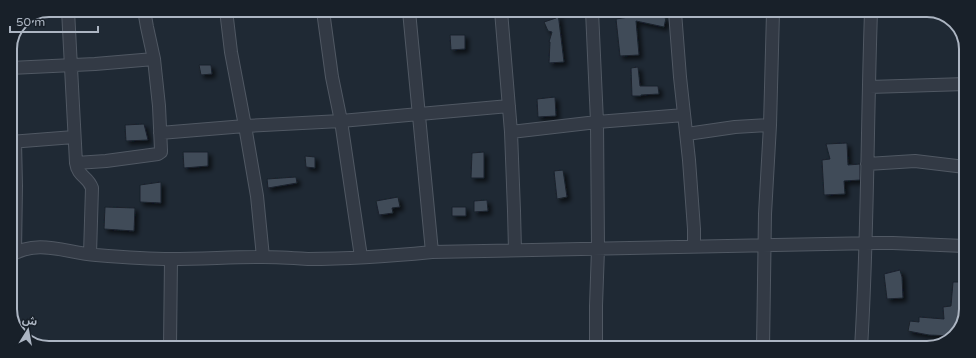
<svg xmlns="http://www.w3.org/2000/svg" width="976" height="358" font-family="'Varela Round','Noto Sans Arabic',sans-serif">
  <defs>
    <filter id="shadow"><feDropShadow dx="3.5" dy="3.5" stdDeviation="2" flood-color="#0009"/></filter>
  </defs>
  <rect width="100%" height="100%" fill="#1f2934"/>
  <!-- building -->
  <path fill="#404b59" stroke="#1a222c" filter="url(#shadow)" d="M558,13L564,62L549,63L550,42H549L552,32L548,31L544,22L556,18Z
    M648,14L666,18L664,27L636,21L639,55L620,56L616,19Z
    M450,35H465V49L451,50Z
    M199,65H211L212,74L201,75Z
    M638,67L640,86H658L659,94L641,95V96H632L631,68Z
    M555,97L556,116L538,117L537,99Z
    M144,124L148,140L126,141L125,125Z
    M847,143L848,165L860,164V180L844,181L845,194L824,195L822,160L830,159L826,144Z
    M183,152H208V166L184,168Z
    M484,152V178H471L472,153Z
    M305,156L315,157V168L306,167Z
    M563,170L567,197L557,199L554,171Z
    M296,177L297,183L268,188L267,179Z
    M161,182V203L140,202V185Z
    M398,197L400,207L392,208L393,213L379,215L376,201Z
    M487,200L488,211L474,212V201Z
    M105,207L135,208L134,231L104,229Z
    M452,207H466V216H452Z
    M900,270L902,277L903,298L887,299L884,274Z
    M953,282H960L959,328L958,329H954V336L929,335L908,331L910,321L919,322V317L944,319L943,307L951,306Z"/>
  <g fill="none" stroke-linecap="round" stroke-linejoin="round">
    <!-- minor casing -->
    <g stroke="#505863" stroke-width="14">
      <path id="minor" d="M68,10L76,163C78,177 88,176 92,188L90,254
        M226,10L231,52L245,126L257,196L263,257
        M323,11L332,77L341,121L361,257
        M409,11L432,252
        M501,11L511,132L514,211L515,250
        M592,11L597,122L598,249L596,306V347
        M675,12L680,77L689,160L694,229V246
        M10,68L95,64L154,59
        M869,87L966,84
        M511,132L597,122L684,115
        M160,133L245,126L341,121L509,106
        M687,134L735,127L770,125
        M10,142L74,137
        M15,142L16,186L15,252
        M76,163L106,161L158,154L161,152V150L159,106L154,59L147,27L144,10
        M867,164L915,161L965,167
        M10,256C38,238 66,253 96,255C121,257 146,259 171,259C202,259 232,257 263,257C278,257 293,258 308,259C349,259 391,256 432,252L877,243H893L964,246
        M170,346L171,259
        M763,348L765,214L770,125L773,12
        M861,348C868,236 867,124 871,12"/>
    </g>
    <!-- minor -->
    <use href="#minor" stroke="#333a45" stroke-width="12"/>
  </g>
  <!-- crop -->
  <path d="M0 0H976V358H0ZM49 17H927A32 32 0 0 1 959 49V309A32 32 0 0 1 927 341H49A32 32 0 0 1 17 309V49A32 32 0 0 1 49 17Z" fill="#182029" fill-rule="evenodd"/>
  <path fill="none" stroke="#acb5c2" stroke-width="2" d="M49 17H927A32 32 0 0 1 959 49V309A32 32 0 0 1 927 341H49A32 32 0 0 1 17 309V49A32 32 0 0 1 49 17Z"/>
  <!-- north arrow -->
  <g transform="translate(28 330) rotate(11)" stroke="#182029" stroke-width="3" paint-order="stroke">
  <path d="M0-3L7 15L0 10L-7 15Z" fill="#acb5c2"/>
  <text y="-6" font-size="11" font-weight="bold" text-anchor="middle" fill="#acb5c2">ش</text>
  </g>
  <!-- scale -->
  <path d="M10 26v6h88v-6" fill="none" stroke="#acb5c2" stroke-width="2"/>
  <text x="16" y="26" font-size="12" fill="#acb5c2" stroke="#182029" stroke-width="3" paint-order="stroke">50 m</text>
</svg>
